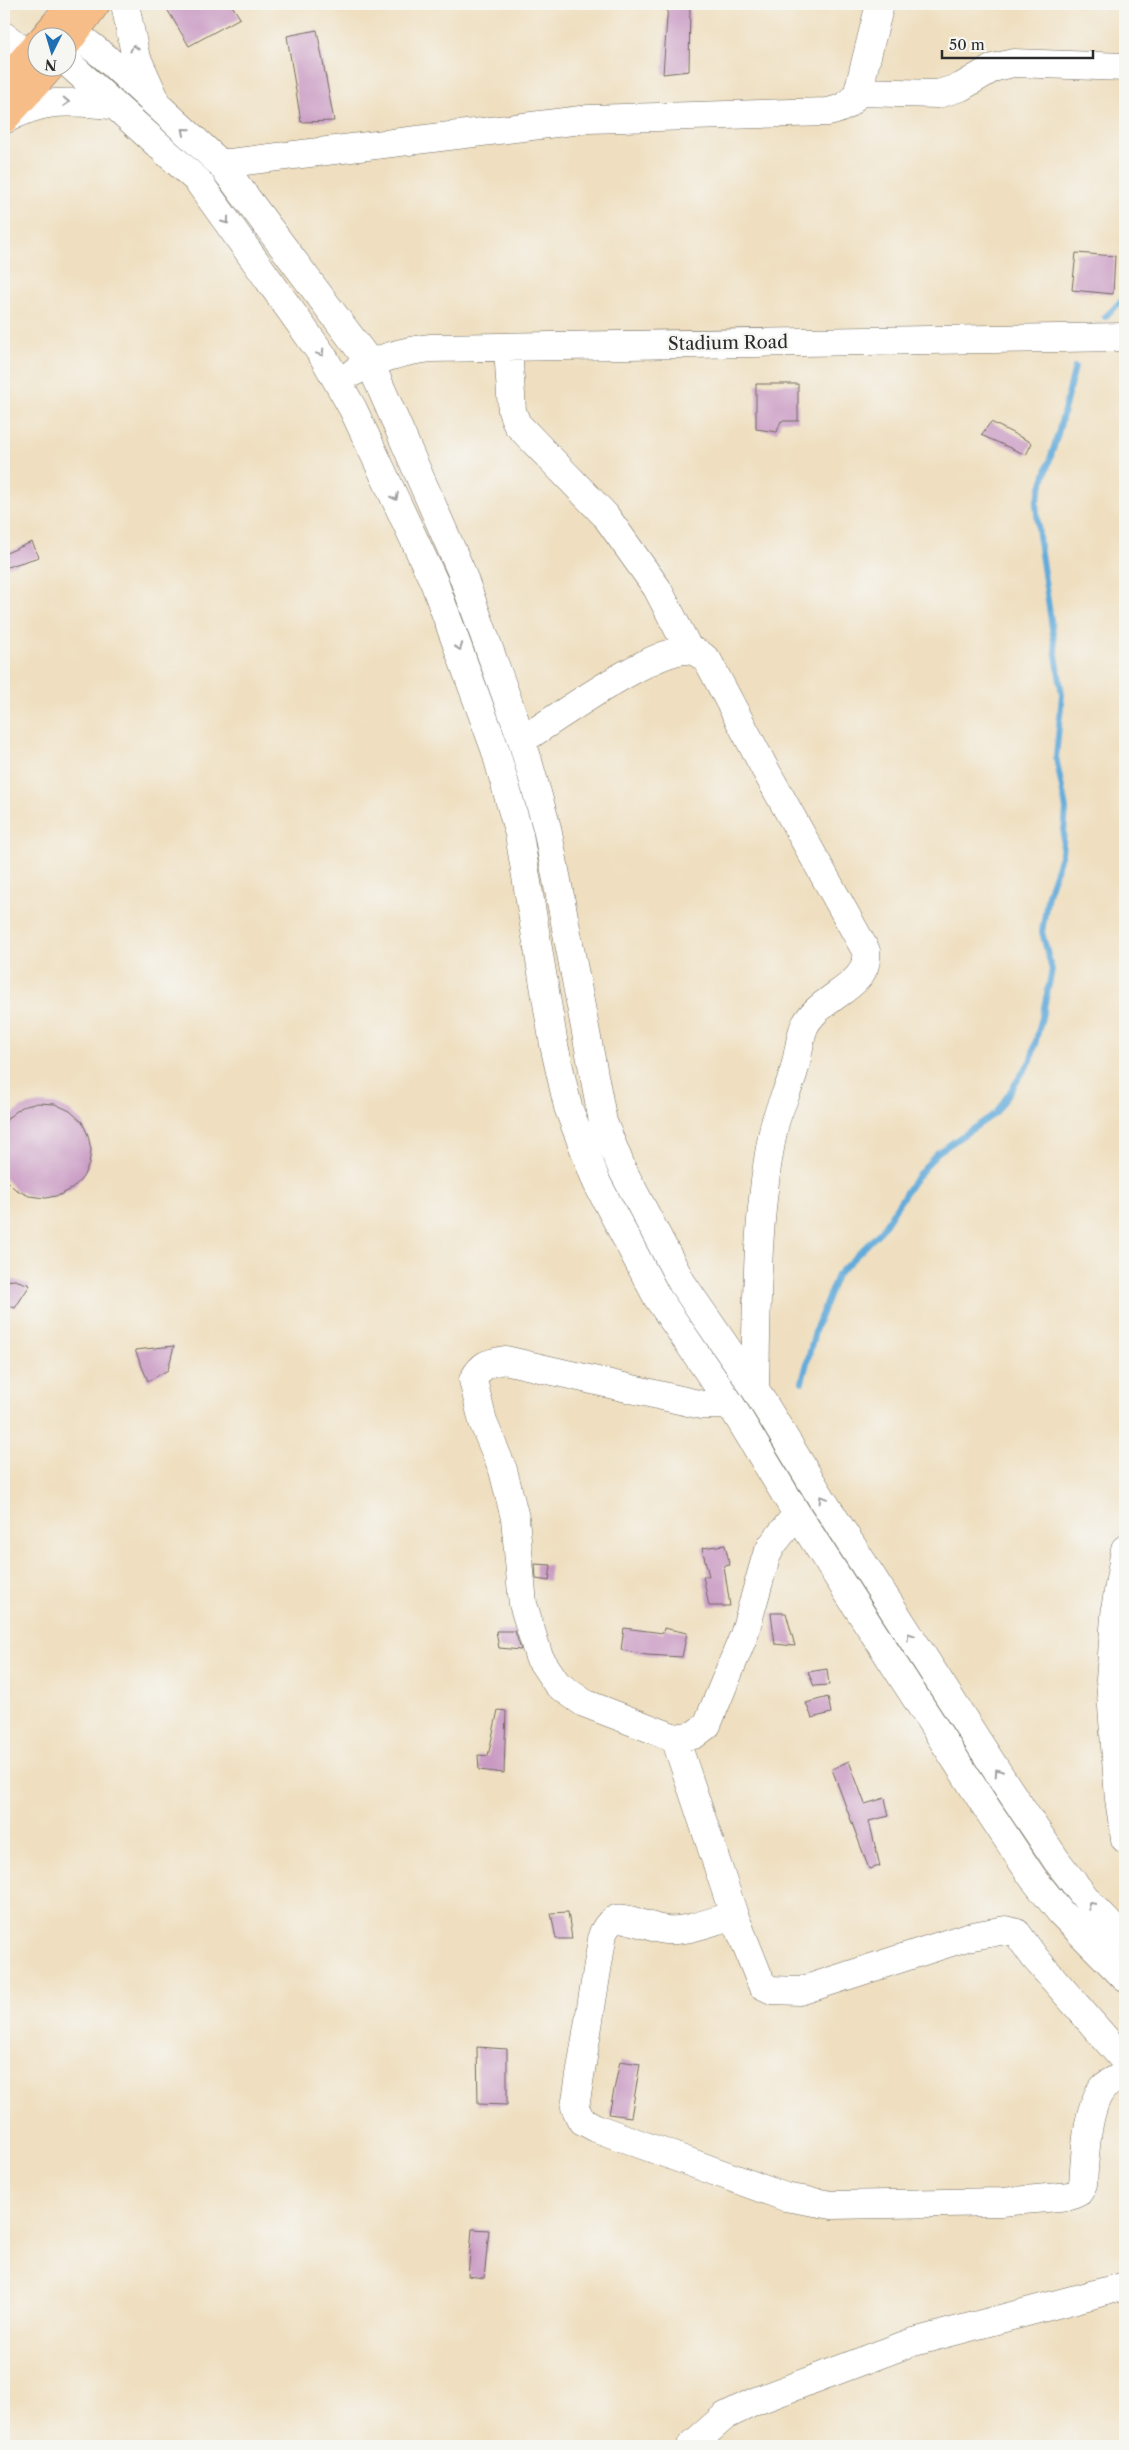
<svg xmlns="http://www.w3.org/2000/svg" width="1129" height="2450" font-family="'Libre Caslon Text',serif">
  <rect width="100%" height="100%" fill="#f6f6f2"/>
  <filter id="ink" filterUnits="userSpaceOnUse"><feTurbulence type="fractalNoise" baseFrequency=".02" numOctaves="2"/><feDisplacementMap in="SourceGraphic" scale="10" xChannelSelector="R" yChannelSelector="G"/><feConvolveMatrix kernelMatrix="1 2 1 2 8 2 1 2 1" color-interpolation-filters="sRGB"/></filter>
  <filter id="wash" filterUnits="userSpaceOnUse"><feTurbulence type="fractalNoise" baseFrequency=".0096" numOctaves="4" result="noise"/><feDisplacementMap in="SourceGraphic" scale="20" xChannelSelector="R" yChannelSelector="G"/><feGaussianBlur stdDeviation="1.12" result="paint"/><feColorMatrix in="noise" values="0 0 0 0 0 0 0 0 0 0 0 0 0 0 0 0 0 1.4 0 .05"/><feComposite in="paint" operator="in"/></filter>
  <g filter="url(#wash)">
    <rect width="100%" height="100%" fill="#efdfc0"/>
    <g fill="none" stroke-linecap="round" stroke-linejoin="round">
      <!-- stream -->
      <path stroke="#62abda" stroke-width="6" d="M1105,317L1125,297
        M802,1382L816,1328L837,1275L881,1231L912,1183L937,1153L996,1113L1031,1060L1042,1017L1052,970L1042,932L1048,894L1062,853L1066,809L1056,757L1062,695L1040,547L1036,503L1058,434L1075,367"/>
    </g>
    <g id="blocks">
      <!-- building -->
      <path fill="#c99ac3" d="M164,4H231L240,18L189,46Z
        M668,4H690L689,71L663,74Z
        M317,30L334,121L301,122L287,36Z
        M1076,253L1115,256L1113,294L1072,290Z
        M756,384H798V421H781L777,432L756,429Z
        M991,422L1032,443L1026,455L981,435Z
        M32,542L39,557L4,568V554Z
        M38,1103L55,1104L70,1111L82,1122L88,1135L91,1150L89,1164L83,1177L73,1188L60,1195L46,1198L29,1196L15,1189L4,1178V1124L9,1117L22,1107Z
        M15,1280L30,1285L15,1308L4,1304V1281Z
        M174,1346L168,1370L148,1381L135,1350Z
        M725,1545L730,1565L724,1566L730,1606H709L703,1576H709L702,1548Z
        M535,1564L551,1565L549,1581L536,1579Z
        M771,1613H786L795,1646L775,1644Z
        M624,1628L663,1633L664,1628L687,1633L682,1657L647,1655L621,1650Z
        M496,1631H515L521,1650L499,1648Z
        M827,1669L829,1685L814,1686L808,1672Z
        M828,1697L831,1713L812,1718L806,1703Z
        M498,1710L506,1711L504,1773L479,1770L478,1755L488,1756Z
        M849,1761L865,1804L885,1798L889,1816L869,1821L880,1866L869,1869L832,1769Z
        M568,1912L572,1939H556L551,1913Z
        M477,2047L507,2049V2105L478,2104Z
        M620,2061L640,2064L631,2117L609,2114Z
        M472,2229L489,2230L484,2278L468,2276Z"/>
    </g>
  </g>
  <g filter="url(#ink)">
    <use href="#blocks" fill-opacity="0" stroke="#706a5f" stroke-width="1"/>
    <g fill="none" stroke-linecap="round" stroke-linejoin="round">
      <!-- minor casing -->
      <g stroke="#706a5f" stroke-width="29">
        <path id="minor" d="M125,4L135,54L154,96
          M58,20L105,57L221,164L370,363L461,571L522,740L547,828L603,1122L623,1171L682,1283L755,1389L822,1499L1008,1788L1057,1861L1091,1905L1125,1940
          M4,36L28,54
          M68,63L198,181L323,356L353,409L434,582L495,749L519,834L554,1045L568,1107L597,1183L657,1297L731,1405L797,1514L984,1804L1033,1878L1061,1913L1125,1978
          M858,92L938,94L961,87L993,68L1013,63L1125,67
          M4,120C47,97 68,102 114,105
          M221,164L589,119L828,112C843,109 850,104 858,92L880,4
          M508,347L512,411L517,424L605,515L657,588L689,650
          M354,372C378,358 403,351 431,348L1125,337
          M522,740C556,719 652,649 688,650C697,651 703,656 708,661L765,769L866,951C871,989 815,996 803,1030C799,1043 798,1057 794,1071C789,1090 778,1108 774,1127C756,1213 757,1302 755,1389
          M731,1405H702L505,1360C487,1363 482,1364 473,1380L483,1422L503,1470L515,1518L523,1604L539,1657L557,1684L584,1703L675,1738L694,1735L707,1725L744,1635L766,1557L772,1545L797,1514
          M1125,1549L1116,1604L1110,1680L1119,1799L1125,1839
          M675,1738L734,1915L762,1985L772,1990L800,1991L967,1937L1006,1930L1017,1933L1035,1958L1125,2061
          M734,1915C713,1921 687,1932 666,1930C653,1929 627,1916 616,1919C610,1921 606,1927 603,1933L575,2107L581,2120L596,2128L785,2197L832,2205L1002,2202L1070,2196L1079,2192L1083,2184C1085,2159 1086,2104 1105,2086C1111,2081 1119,2078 1125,2074
          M691,2446L725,2416L756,2401L910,2343L1125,2286"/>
      </g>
      <!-- major casing -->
      <g stroke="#706a5f" stroke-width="29">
        <path id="major" d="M43,38L72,4
          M68,42L96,4
          M4,82L38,43
          M4,119L50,68"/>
      </g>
      <!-- minor -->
      <use href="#minor" stroke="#fff" stroke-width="28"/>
      <!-- major -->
      <use href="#major" stroke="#f7bd88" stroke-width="28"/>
    </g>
    <!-- one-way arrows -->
    <defs><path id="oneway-chevron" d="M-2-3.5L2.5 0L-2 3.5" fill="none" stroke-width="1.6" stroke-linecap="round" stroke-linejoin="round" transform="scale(1.25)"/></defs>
    <g stroke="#a0a0a0">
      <use href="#oneway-chevron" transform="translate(134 48) rotate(-105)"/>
      <use href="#oneway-chevron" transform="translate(66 102) rotate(2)"/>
      <use href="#oneway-chevron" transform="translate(185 131) rotate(-140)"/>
      <use href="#oneway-chevron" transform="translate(226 221) rotate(54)"/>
      <use href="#oneway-chevron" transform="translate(321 353) rotate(56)"/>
      <use href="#oneway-chevron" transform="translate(395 497) rotate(64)"/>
      <use href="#oneway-chevron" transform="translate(459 647) rotate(69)"/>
      <use href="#oneway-chevron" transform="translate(822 1499) rotate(-122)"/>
      <use href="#oneway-chevron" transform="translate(910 1636) rotate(-123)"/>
      <use href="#oneway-chevron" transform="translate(998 1772) rotate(-123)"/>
      <use href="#oneway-chevron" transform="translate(1091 1905) rotate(-131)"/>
    </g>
  </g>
  <g text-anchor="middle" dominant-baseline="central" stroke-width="5" stroke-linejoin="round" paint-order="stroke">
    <!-- street labels -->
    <g font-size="18" fill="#2b2b2b" stroke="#f6f6f2">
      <text transform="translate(728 343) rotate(-1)">Stadium Road</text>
    </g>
  </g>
  <!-- margin -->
  <rect width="1129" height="2450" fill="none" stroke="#f6f6f2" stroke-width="20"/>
  <!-- north arrow -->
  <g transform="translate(52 52) rotate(185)"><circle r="24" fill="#f6f6f2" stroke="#a5a5a2"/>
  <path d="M0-4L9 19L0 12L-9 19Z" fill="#1f6fb2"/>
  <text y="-8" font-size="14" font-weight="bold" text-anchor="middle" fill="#2b2b2b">N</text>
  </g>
  <!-- scale -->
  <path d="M942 50v8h151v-8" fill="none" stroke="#2b2b2b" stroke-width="2.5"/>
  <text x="949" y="50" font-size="15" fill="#2b2b2b" stroke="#f6f6f2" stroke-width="4" paint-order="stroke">50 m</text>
</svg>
